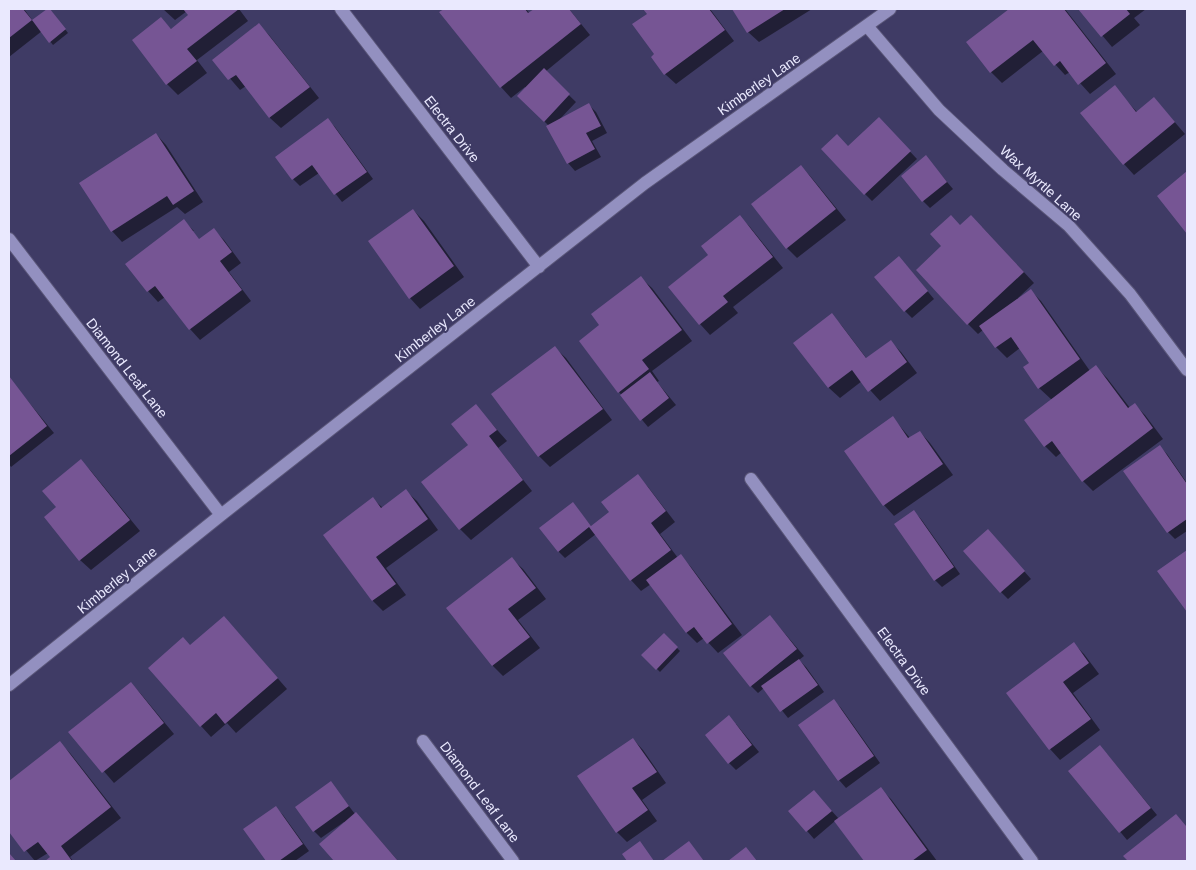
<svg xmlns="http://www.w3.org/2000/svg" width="1196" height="870" font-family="Helvetica,sans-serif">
  <rect width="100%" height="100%" fill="#3f3b65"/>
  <!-- shadow -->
  <path fill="#0007" d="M9,9H24L33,21L52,12L68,33L53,45L42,31L9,57Z
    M163,9H239L248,21L197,60L207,73L178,95L167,84L133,40L161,19L172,30L190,15L187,11L175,20Z
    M446,9H526L530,14L536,9H569L590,35L545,72L576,102L559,120L589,105L596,112L607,133L592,141L601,157L575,171L568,163L549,126L519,96L526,89L525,87L511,98L501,87L441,12Z
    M645,9H710L734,41L676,84L665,74L656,54L649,14Z
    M734,9H812L759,42L748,32Z
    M1011,9H1065L1116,74L1090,94L1070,72L1065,75L1043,51L1002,83L991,72L968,43Z
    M1080,9H1146L1134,18L1140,25L1112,47Z
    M258,24L269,35L319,98L281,128L270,118L246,86L240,90L214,60Z
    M1114,87L1137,112L1154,98L1185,134L1134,175L1124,164Z
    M328,120L335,127L373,179L342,202L319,173L300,186L293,179Z
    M886,126L917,159L872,201L865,194L848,148Z
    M156,134L166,145L203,202L185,214L177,207L122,242L112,231Z
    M926,157L953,189L930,208L923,201Z
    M801,166L811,177L846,220L797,258L787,248Z
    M1187,172V232L1158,196Z
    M413,210L424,221L464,277L420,309L410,298Z
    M740,217L750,227L783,268L733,307L738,313L710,335L700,324L710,255Z
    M184,221L194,231H191L202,245L214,230L224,240L241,263L229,272L251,301L200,340L190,329L165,297L158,302L148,291Z
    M961,226L982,227L1034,283L1018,298L1019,299L1031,291L1041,301L1090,371L1096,367L1107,378L1130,408L1135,405L1145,415L1163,439L1093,491L1083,481L1062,452L1056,457L1045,446L1025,420L1052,400L1039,388L1025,368L1030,363L1020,348L1007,358L996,347L983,330L978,334L968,324Z
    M906,265L934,299L912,318L905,311Z
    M641,278L652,288L692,341L652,371L659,381L657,382L676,405L648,427L619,392Z
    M832,315L842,326L867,359L890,341L901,352L917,373L880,401L862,381L840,398L829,388L795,343Z
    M555,348L566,358L612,420L550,467L539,456L493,394Z
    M9,378L54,433L11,467L9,464Z
    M476,406L507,441L498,448L532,491L471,540L460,529L470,445Z
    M893,418L910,438L920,432L930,443L953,475L894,516L884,505Z
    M1160,447L1167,454L1187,483V531L1175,539L1168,532L1125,472Z
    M81,461L91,471L140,531L91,570L80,560L57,508Z
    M638,476L648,487L675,522L660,534L678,558L681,556L691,567L742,635L718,653L704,638L697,643L686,632L651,584L641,591L631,580L596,534L565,558L558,551L572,503L592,527L611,512Z
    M406,491L417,501L438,530L386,568L406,595L383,611L373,601L324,535L373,499L383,508Z
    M914,512L921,519L960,574L942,587L935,580Z
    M995,538L1031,579L1008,599L1001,592Z
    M1187,551V610L1159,572Z
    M512,559L523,569L546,599L518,620L540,648L503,676L493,666L448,608Z
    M770,616L804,656L799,660L806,667L824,692L788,718L764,688L758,693L751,686Z
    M234,628L287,689L236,733L227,723L211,737L201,726L190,647Z
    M664,635L680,651L660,672L643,655Z
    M1074,644L1084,654L1099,674L1073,693L1100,730L1060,760L1050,749L1008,693Z
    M131,683L141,694L174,734L114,783L70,732Z
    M834,701L841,708L880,763L846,788L839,780Z
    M736,724L759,752L736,770L729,763Z
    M633,739L643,750L666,783L642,800L657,821L627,842L617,832Z
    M60,743L70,753L121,818L70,857L73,861H47L52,858L48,853L35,861L9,830V782Z
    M1107,754L1157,815L1127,840L1070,771Z
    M331,783L355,814L366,824L398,861H335L320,844L345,823L344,822L321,838L314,831Z
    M880,789L891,799L937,861H865L835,821L814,839L790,811L821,799L839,819Z
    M276,808L283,815L309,851L295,861H268L245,829Z
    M1176,815L1187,827V861H1129L1125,856Z
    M689,843L704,861H664Z"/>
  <!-- building -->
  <path fill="#765594" d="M9,9H23L32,20L9,38Z
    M47,9H50L66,29L49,43L32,20Z
    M183,9H239L187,49L197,61L166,85L132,40L161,17L171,29L188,15Z
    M444,9H525L528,13L534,9H569L581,24L500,88L439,12Z
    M643,9H709L725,30L664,75L651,57L654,54L632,24L647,14Z
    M732,9H785L747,33Z
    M1009,9H1064L1106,63L1078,85L1060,61L1054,66L1033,40L990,73L966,42Z
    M1078,9H1126L1130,14L1101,37Z
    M259,23L310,87L269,118L236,75L228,80L212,60Z
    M544,68L570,94L544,122L517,96Z
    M1115,85L1136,112L1154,97L1175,122L1123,165L1080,113Z
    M589,103L601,126L586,133L595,149L567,164L546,126Z
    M879,117L911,151L864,195L821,149L837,134L848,146Z
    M328,118L367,172L334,195L312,165L292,180L275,157Z
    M156,133L194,191L173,205L167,196L111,232L79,183Z
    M926,155L947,182L922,202L901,176Z
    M801,165L836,209L786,249L751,204Z
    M1187,171V234L1157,196Z
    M413,209L454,266L409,299L368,241Z
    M740,215L773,257L723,296L728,302L699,325L668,287L708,255L701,246Z
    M951,215L960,225L971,215L1024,272L967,325L916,270L941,246L930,234Z
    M184,219L199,239L214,228L232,252L220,261L242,290L189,330L155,286L147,292L125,264Z
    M899,256L928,291L904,312L874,277Z
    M641,276L682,330L642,360L649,369L618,393L579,341L599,325L591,314Z
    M1031,289L1080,359L1038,389L1023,367L1029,363L1011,337L995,348L979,326Z
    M832,313L866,358L891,340L907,362L868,392L852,370L828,388L793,343Z
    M555,346L603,409L538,457L491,394Z
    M1096,365L1128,408L1135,403L1153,428L1082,482L1052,441L1044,447L1024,420Z
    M650,372L669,398L640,421L620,395Z
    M9,376L47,426L9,456Z
    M476,404L497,430L489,436L523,480L459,530L421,482L468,445L451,424Z
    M893,416L908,438L920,431L943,464L883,506L844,451Z
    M1160,445L1187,484V519L1167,533L1123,471Z
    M81,459L130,520L79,561L44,517L56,507L42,491Z
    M638,474L666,511L651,523L671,550L630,581L589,527L558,552L539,528L573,502L591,526L609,512L601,502Z
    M406,489L428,519L376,557L396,584L372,601L323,535L373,497L381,508Z
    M914,510L954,567L934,581L894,524Z
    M988,529L1025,571L1000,593L963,551Z
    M1187,550V612L1157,571Z
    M681,554L732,624L707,644L694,627L686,633L646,580Z
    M512,557L536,588L508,609L530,637L492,666L446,608Z
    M770,615L797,649L750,687L723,653Z
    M224,616L278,678L225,724L216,713L200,727L148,668L183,637L190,645Z
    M664,633L678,647L656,670L641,655Z
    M1074,642L1089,663L1063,682L1091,719L1049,750L1006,693Z
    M799,659L818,685L780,712L761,686Z
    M131,682L164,723L102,773L68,732Z
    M834,699L874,756L838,781L798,725Z
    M729,715L752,745L728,764L705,735Z
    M633,738L657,772L632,788L648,810L616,833L577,776Z
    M60,741L111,807L61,846L72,861H45L50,857L38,842L24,852L9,832V781Z
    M1100,745L1151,808L1119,833L1068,771Z
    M331,781L349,806L313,832L295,807Z
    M881,787L927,850L912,861H864L834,821Z
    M814,790L832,811L806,832L788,811Z
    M276,806L303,844L279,861H266L243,829Z
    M356,812L398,861H334L319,844Z
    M1176,814L1187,827V861H1128L1123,856Z
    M640,841L654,861H627L622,854Z
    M689,841L704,861H662Z
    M746,847L757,861H728Z
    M9,853L16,861H9Z"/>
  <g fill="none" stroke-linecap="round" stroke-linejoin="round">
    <!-- minor casing -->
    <g stroke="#5a5678" stroke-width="14">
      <path id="minor" d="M341,9L539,267
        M867,26L939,110L1003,170L1069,226L1130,294L1187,370
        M9,239L221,515
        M751,479L1032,861
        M9,685L221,515L645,183L890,9
        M423,741L513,861"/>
    </g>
    <!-- minor -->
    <use href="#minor" stroke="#9390c0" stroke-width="12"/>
  </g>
  <g text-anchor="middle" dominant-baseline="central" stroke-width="4" stroke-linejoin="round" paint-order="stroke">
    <!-- street labels -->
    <g font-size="14" fill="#eae9fe" stroke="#3f3b65">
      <text transform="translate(759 84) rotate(-35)">Kimberley Lane</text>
      <text transform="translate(452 129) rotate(52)">Electra Drive</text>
      <text transform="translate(1041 183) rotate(42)">Wax Myrtle Lane</text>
      <text transform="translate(435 329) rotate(-38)">Kimberley Lane</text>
      <text transform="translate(127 368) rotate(52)">Diamond Leaf Lane</text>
      <text transform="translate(117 580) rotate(-39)">Kimberley Lane</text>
      <text transform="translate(904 661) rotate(54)">Electra Drive</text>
      <text transform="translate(480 792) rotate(53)">Diamond Leaf Lane</text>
    </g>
  </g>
  <!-- border -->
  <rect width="1196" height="870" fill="none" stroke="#eae9fe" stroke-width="20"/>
</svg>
